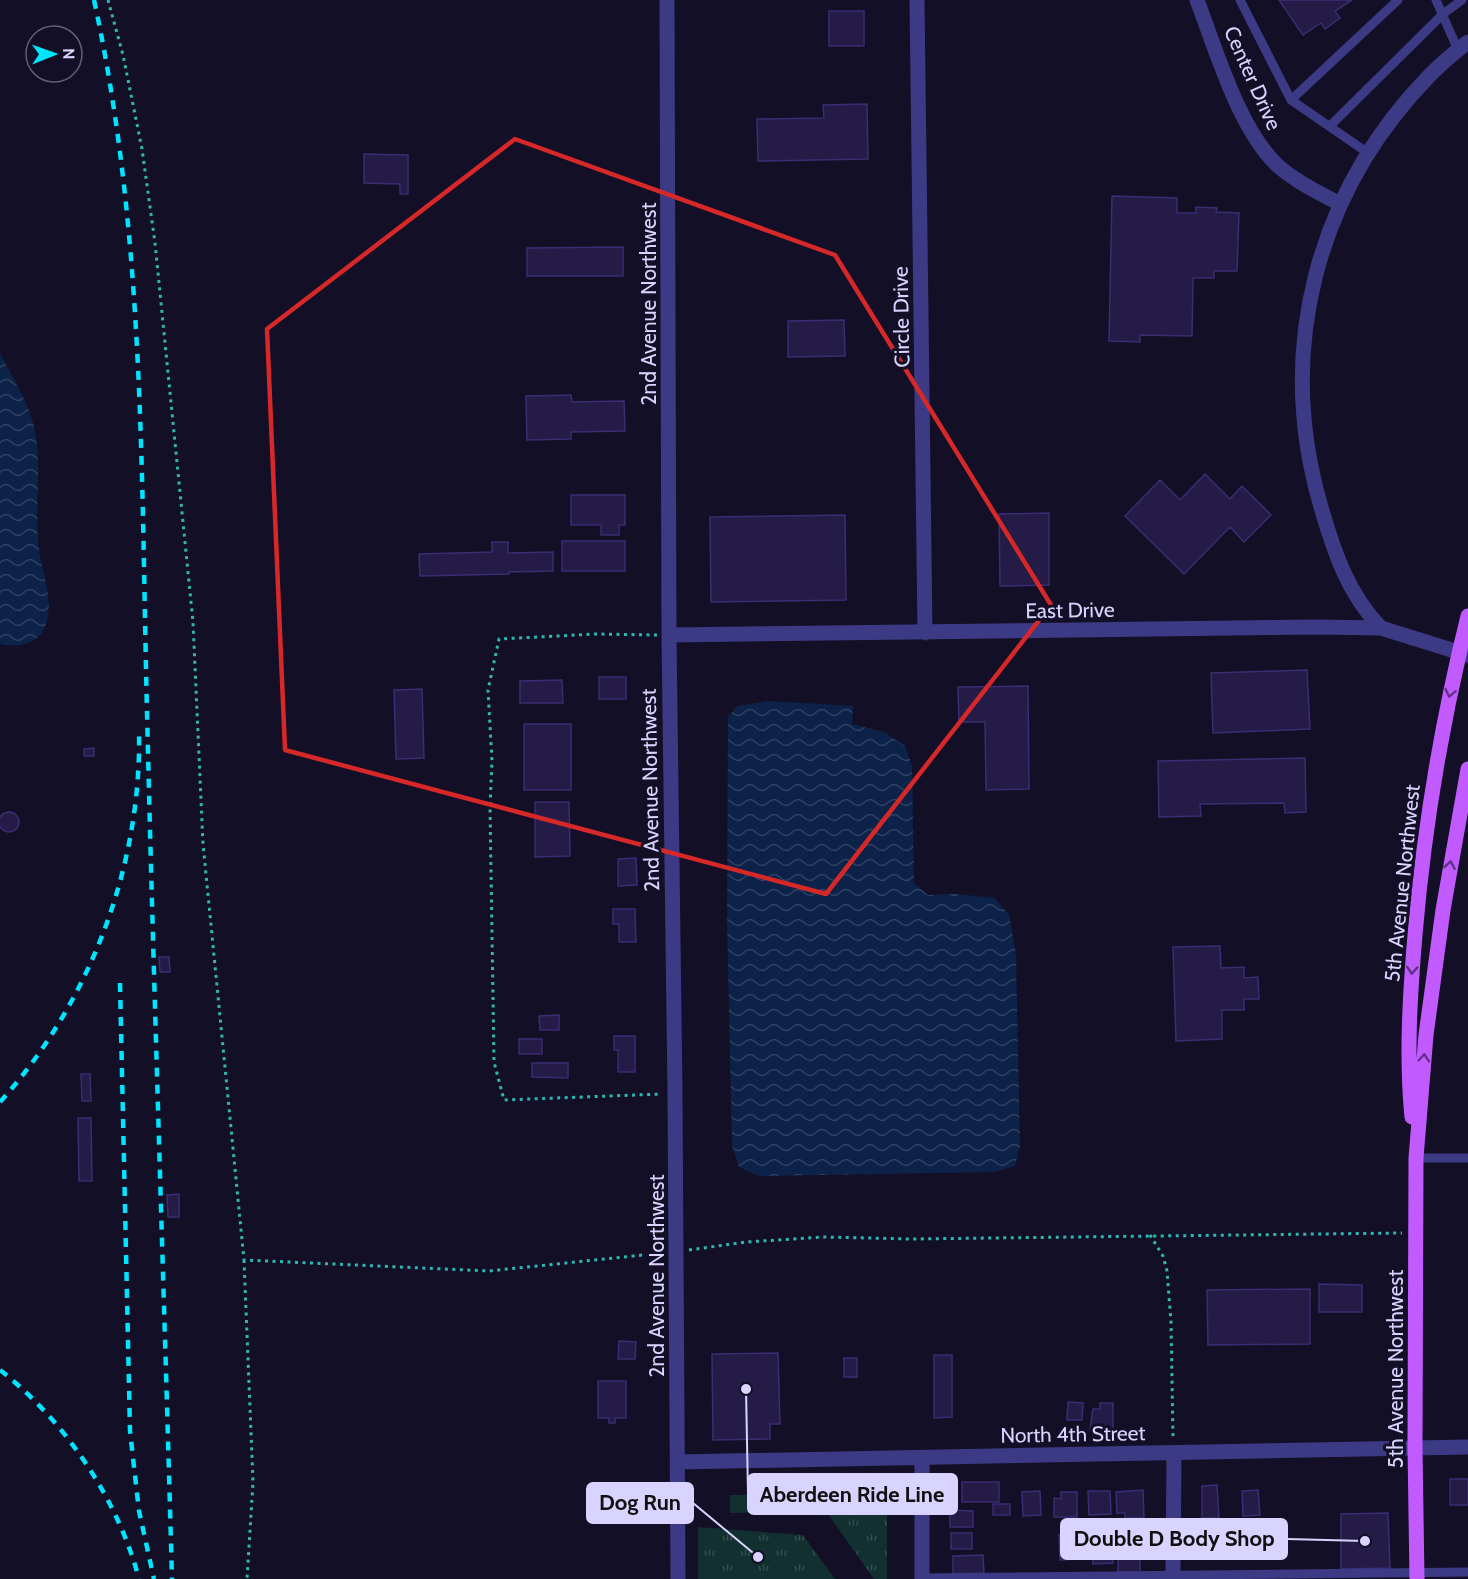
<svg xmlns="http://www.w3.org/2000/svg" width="1468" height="1579" font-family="Cabin,sans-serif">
  <defs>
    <pattern id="park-tufts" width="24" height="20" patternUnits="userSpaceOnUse" patternTransform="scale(1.5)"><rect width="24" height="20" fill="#12302f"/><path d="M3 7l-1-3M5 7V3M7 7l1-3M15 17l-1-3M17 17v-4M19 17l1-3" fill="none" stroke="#344d4e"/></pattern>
    <pattern id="water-waves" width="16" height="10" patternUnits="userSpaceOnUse" patternTransform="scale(1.5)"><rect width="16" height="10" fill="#0c2248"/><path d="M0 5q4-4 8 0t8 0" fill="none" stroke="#2f4163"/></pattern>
  </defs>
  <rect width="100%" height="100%" fill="#130f26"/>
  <!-- grass -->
  <path fill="#12302f" d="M770,1494L771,1512L730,1513V1495Z"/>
  <!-- park -->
  <path fill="url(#park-tufts)" d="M887,1498V1579H874L818,1500Z
    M698,1527L803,1535L835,1579H698Z"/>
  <!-- water -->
  <path fill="url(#water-waves)" d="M0,353C13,379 32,407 36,437C42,476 33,517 40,556C44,579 55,606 44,629C36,645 16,648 0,644Z
    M768,701L853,706L852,724L884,732L905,746L912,766L914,883L928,895L955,894L995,898L1009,915L1016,954L1020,1146L1015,1166L994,1172L758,1176L739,1167L732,1146L727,921L728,717L737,706Z"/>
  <!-- building -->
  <path fill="#241b47" stroke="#3b2d73" stroke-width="1.5" d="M1279,0H1352L1335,11L1340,18L1325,29L1321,23L1303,35Z
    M829,11H864V46H829Z
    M867,104L868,159L758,161L757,119L824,118L823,105Z
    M364,154L408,155V194H400V184L364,183Z
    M1112,196L1177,198V213H1196V207L1217,208L1216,212L1239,213L1237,271H1214V278H1193L1192,336L1140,335V342L1109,341Z
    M623,247V276H527V248Z
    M844,320L845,356L788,357V321Z
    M571,395L572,402L624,401L625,431L571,432V439L527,440L526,396Z
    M1205,474L1230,499L1242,486L1271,515L1244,542L1230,527L1184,574L1125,516L1160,480L1180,500Z
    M571,495H625V525H619V535H601V525H571Z
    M1049,513V585L1000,586L999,514Z
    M845,515L846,600L711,602L710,517Z
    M562,541H625V571H562Z
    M492,542H508V553L553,552V571L509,572V574L420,576L419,554L492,552Z
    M1307,670L1310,729L1213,733L1211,673Z
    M599,677H626V699H599Z
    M562,680L563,703H520V681Z
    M1028,686L1029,789L986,790L985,722H959L958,687Z
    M422,689L424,758L396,759L394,690Z
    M524,724H571V790H524Z
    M94,748V756H84V749Z
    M1305,758L1306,812L1285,813L1284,803L1200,804L1201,816L1159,817L1158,761Z
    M535,802H569L570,856L535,857Z
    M-1 822a10 10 0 1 1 20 0a10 10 0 1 1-20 0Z
    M636,858L637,885L618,886V859Z
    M613,909H635L636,942H619V924H613Z
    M1220,946L1221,968L1244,967V978L1258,977L1259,999H1244V1010H1222V1039L1176,1041L1173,947Z
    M159,957H169L170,972H160Z
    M559,1015V1030H540L539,1016Z
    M614,1036H635V1072H618V1050H614Z
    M519,1039H542V1054H519Z
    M532,1063H568V1078L532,1077Z
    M81,1074H90L91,1101H82Z
    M78,1118H91L92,1181H79Z
    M179,1194V1217H168L167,1195Z
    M1319,1284L1362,1285V1312H1319Z
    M1310,1289V1344L1208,1345L1207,1290Z
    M619,1341L636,1342L635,1359H618Z
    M778,1353L780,1424H770V1439L713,1440L712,1354Z
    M934,1355H952V1417L934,1418Z
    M844,1358H857V1377H844Z
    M598,1381H626V1418H615V1423H609V1418H598Z
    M1068,1402L1083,1403L1082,1420H1067Z
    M1100,1403H1113V1429H1090L1093,1409H1100Z
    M1450,1479H1468V1505H1450Z
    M962,1482H999V1502H962Z
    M1217,1485L1219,1518H1202V1486Z
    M1143,1490L1144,1518H1125V1513H1117L1116,1492Z
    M1258,1490L1260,1515L1243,1516L1242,1491Z
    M1040,1491L1041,1515L1023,1516L1022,1492Z
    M1088,1491H1110L1111,1514L1089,1515Z
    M1061,1492H1077V1517H1054V1498L1061,1499Z
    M993,1504H1010V1515H993Z
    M950,1510L973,1511V1527H950Z
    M1388,1513L1390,1568L1341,1569V1514Z
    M951,1533H972V1549H951Z
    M1079,1534L1080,1559L1060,1560L1059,1535Z
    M1092,1545H1112L1113,1563L1093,1564Z
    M1118,1549H1140V1572H1118Z
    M983,1555L984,1573L953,1574V1556Z"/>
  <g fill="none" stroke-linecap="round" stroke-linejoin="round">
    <!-- path -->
    <path stroke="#2fb8b0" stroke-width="3" stroke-dasharray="3 4.5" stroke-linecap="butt" d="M108,0L123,55L142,149L155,243L193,622L203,844L244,1260L489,1271L662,1253
      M657,635L596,634L499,639L488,690L492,761L490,807L494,1062L504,1100L662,1094
      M1150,1235L1163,1256L1167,1271L1171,1322L1173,1439
      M689,1250L746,1242L823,1237L911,1239L1402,1233
      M244,1260L253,1482L247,1579"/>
    <!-- lane -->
    <path stroke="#3d3a85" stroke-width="9" d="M1240,0L1291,100L1368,153
      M1436,0L1458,50
      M1291,100L1398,0
      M1330,126L1443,14L1462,0
      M1416,1158H1468
      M922,1578L1468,1572"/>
    <!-- street -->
    <path stroke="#3d3a85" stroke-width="15" d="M667,0L669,635L675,1093L678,1579
      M917,0L925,633
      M1197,0C1216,50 1239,129 1277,165C1296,182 1318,192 1340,204
      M1381,628C1348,594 1334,552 1321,507C1275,350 1316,192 1430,75C1442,63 1455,52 1468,42
      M669,635L1319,627L1381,628L1468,655
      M922,1458V1579
      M678,1462L1468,1447
      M1173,1579L1174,1453"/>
    <!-- primary -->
    <path stroke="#c25bff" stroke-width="15" d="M1412,1117C1406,1057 1410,995 1415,935C1424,827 1442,721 1468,616
      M1417,1579L1415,1448L1416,1158L1426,1035L1443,910L1468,769"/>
    <!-- rail -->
    <path stroke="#00e5ff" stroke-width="4.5" stroke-dasharray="9 8" stroke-linecap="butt" d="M94,0C145,234 141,475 147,712C154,1001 164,1290 172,1579
      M120,983L130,1431L139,1511L154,1579
      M0,1102C91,1001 142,865 139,730
      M0,1370C65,1421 118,1499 139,1579"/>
  </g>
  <!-- one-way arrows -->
  <defs><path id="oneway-chevron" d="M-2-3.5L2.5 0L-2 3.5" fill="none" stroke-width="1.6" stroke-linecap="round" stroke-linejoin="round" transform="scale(1.5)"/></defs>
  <g stroke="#623188">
    <use href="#oneway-chevron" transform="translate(1450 693) rotate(102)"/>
    <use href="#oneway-chevron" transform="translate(1450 865) rotate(-80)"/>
    <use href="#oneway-chevron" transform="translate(1412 970) rotate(94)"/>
    <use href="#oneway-chevron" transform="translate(1424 1058) rotate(-85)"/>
  </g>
  <!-- marked area -->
  <path fill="none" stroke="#d62828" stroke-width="4.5" stroke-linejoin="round" d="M515,139L835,255L1051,605L826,894L285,750L267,329Z"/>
  <g text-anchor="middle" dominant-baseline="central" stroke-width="6" stroke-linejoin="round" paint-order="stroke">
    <!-- street labels -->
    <g font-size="21" fill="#d9d4ff" stroke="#130f26">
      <text transform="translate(1253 78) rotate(66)">Center Drive</text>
      <text transform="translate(648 304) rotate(-90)">2nd Avenue Northwest</text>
      <text transform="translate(901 317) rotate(-91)">Circle Drive</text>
      <text transform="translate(1070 610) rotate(-1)">East Drive</text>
      <text transform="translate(650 790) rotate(-91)">2nd Avenue Northwest</text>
      <text transform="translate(1402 883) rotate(-84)">5th Avenue Northwest</text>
      <text transform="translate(656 1276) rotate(-90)">2nd Avenue Northwest</text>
      <text transform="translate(1395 1369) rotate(-90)">5th Avenue Northwest</text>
      <text transform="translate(1073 1434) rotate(-1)">North 4th Street</text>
    </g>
  </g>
  <!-- callouts -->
  <path fill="none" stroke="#d9d4ff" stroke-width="2" d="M746 1389L748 1494M758 1557L693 1503M1365 1541L1287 1539"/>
  <g fill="#d9d4ff" stroke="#130f26" stroke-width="2">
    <circle cx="746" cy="1389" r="6"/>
    <circle cx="758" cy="1557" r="6"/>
    <circle cx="1365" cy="1541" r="6"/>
  </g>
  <g fill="#d9d4ff" stroke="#d9d4ff" stroke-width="2">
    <rect x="748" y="1474" width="209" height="40" rx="6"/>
    <rect x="587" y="1483" width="106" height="40" rx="6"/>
    <rect x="1061" y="1519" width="226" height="40" rx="6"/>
  </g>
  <g font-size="22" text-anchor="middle" font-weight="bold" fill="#111">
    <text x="852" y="1502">Aberdeen Ride Line</text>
    <text x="640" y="1510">Dog Run</text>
    <text x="1174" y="1546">Double D Body Shop</text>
  </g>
  <!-- north arrow -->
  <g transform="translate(54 54) rotate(89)"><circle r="28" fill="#130f26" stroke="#625e7d" stroke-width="1.5"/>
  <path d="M0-4.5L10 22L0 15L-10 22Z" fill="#00e5ff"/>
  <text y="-9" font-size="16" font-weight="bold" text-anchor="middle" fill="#d9d4ff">N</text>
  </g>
</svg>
